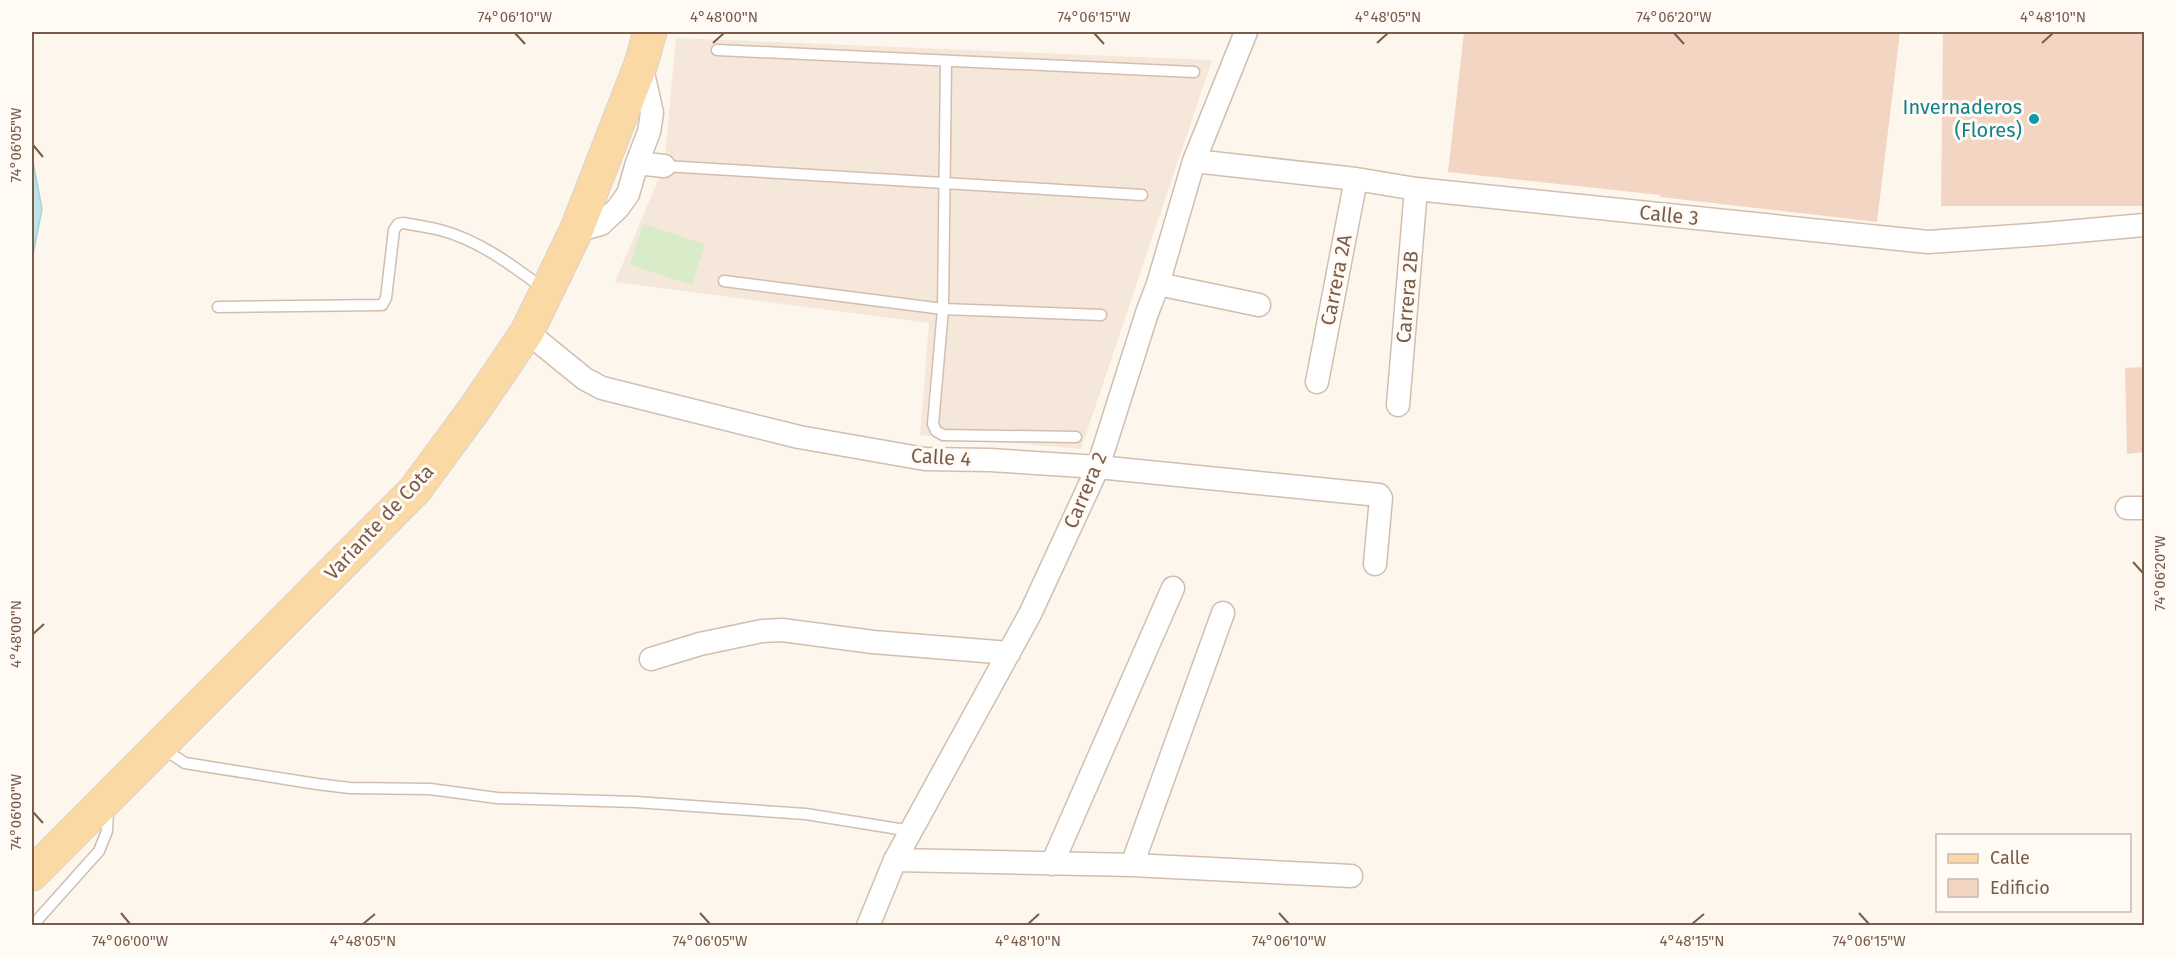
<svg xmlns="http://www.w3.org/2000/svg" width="2176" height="957" font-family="'Fira Sans',sans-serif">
  <rect width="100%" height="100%" fill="#fdf6ec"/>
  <!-- residential -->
  <path fill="#f5e8da" d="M676,38L1212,60L1081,449L920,435L929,323L615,282L664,166Z"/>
  <!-- green -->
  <path fill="#d8ecc9" d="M643,224L705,244L692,285L630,265Z"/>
  <!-- water -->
  <path fill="#bfe3e8" stroke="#a5d3da" stroke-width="1.5" d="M32,157L42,209L32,260Z"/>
  <!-- building -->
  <path fill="#f3d5c3" d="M1464,32H1900L1877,222L1660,197V195L1448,172Z
    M1943,32H2145V206H1941Z
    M2145,367V452L2127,454L2125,368Z"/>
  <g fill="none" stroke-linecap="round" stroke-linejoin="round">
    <!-- lane casing -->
    <g stroke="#d1beb0" stroke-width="13">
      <path id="lane" d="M717,50L1194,72
        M946,61L943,309L933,424L936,431L943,435L1076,437
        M664,166L1142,195
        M724,281L943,309L1101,315
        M218,307L382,305L386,298L394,230L398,224L403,223C415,225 428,227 440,230C479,240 513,266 544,289
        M162,748L185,763L317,784L350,788L430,789L497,798L636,802L806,814L911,831
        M32,926L99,851L107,831L108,810"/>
    </g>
    <!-- street casing -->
    <g stroke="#d1beb0" stroke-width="25">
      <path id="street" d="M1194,161L1356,179L1416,189L1928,242L2044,234L2144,225
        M637,163L664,166
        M576,231L601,224L618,208L628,194L637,163L649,132L652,113L641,64
        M1158,284L1259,305
        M527,332L585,379L602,388L799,437L925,459L990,460L1098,467L1379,495L1381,498L1375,564
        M1317,382L1356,179
        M1398,405L1416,189
        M2127,508H2144
        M651,659L700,644L762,631L782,630L873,642L1009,653
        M895,860L1132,865L1351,876
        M1052,864L1173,588
        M1132,865L1223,613
        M868,926L895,860L1030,614L1098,467L1147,313L1158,284L1194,161L1246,32"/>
    </g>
    <!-- primary casing -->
    <g stroke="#dad1cd" stroke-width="35">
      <path id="primary" d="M32,874L415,490L476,407L527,332L576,231L641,64L650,32"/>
    </g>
    <!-- lane -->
    <use href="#lane" stroke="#fff" stroke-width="10"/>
    <!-- street -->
    <use href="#street" stroke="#fff" stroke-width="22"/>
    <!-- primary -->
    <use href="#primary" stroke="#fbd9a5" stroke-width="33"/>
  </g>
  <!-- ticks -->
  <path fill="none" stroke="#7a5c4d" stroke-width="2" d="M515,33L525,44M1094,33L1104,44M1674,33L1684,44M713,43L724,33M1377,43L1388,33M2042,43L2053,33M33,145L43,157M2133,562L2143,573M33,634L44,624M33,812L43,823M121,913L130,924M700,913L710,924M1279,913L1289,924M1859,913L1869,924M363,924L375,914M1028,924L1039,914M1692,924L1704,914"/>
  <!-- markers -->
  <circle fill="#0f9aa8" stroke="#fffaf3" stroke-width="2" cx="2034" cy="119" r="6"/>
  <g text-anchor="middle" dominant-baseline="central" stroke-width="6" stroke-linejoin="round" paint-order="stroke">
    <!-- culture labels -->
    <g font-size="20" fill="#0d838f" stroke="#fffaf3" text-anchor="end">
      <text x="2022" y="107">Invernaderos<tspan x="2022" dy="23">(Flores)</tspan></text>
    </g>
    <!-- street labels -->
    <g font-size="20" fill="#7a5c4d" stroke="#fffaf3">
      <text transform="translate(1669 215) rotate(6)">Calle 3</text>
      <text transform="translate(1336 280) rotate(-79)">Carrera 2A</text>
      <text transform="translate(1407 297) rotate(-85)">Carrera 2B</text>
      <text transform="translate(941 457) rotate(4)">Calle 4</text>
      <text transform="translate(1085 490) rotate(-67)">Carrera 2</text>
      <text transform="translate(379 522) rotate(-47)">Variante de Cota</text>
    </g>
  </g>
  <!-- border -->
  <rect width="2176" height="957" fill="none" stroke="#fffaf3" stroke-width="66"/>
  <!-- legend -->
  <rect x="1936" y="834" width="195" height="78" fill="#fffaf3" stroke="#cabbb1" stroke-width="1.5"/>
  <rect x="1948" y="854" width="30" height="9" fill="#fbd9a5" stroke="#cabbb1" stroke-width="1.5"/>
  <text x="1990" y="864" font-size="18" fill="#7a5c4d">Calle</text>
  <rect x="1948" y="879" width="30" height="18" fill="#f3d5c3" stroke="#cabbb1" stroke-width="1.5"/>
  <text x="1990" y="894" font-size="18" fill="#7a5c4d">Edificio</text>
  <rect x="33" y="33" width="2110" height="891" fill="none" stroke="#7a5c4d" stroke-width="2"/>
  <g font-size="15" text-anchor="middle" fill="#7a5c4d">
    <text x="515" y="22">74°06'10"W</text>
    <text x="724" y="22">4°48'00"N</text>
    <text x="1094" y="22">74°06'15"W</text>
    <text x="1388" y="22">4°48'05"N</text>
    <text x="1674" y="22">74°06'20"W</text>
    <text x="2053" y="22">4°48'10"N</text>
    <text transform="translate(16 145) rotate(-90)" y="5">74°06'05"W</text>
    <text transform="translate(2160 573) rotate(-90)" y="5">74°06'20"W</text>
    <text transform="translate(16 634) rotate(-90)" y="5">4°48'00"N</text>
    <text transform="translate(16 812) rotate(-90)" y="5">74°06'00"W</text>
    <text x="130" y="946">74°06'00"W</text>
    <text x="363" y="946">4°48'05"N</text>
    <text x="710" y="946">74°06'05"W</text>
    <text x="1028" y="946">4°48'10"N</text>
    <text x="1289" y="946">74°06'10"W</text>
    <text x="1692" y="946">4°48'15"N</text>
    <text x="1869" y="946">74°06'15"W</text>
  </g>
</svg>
